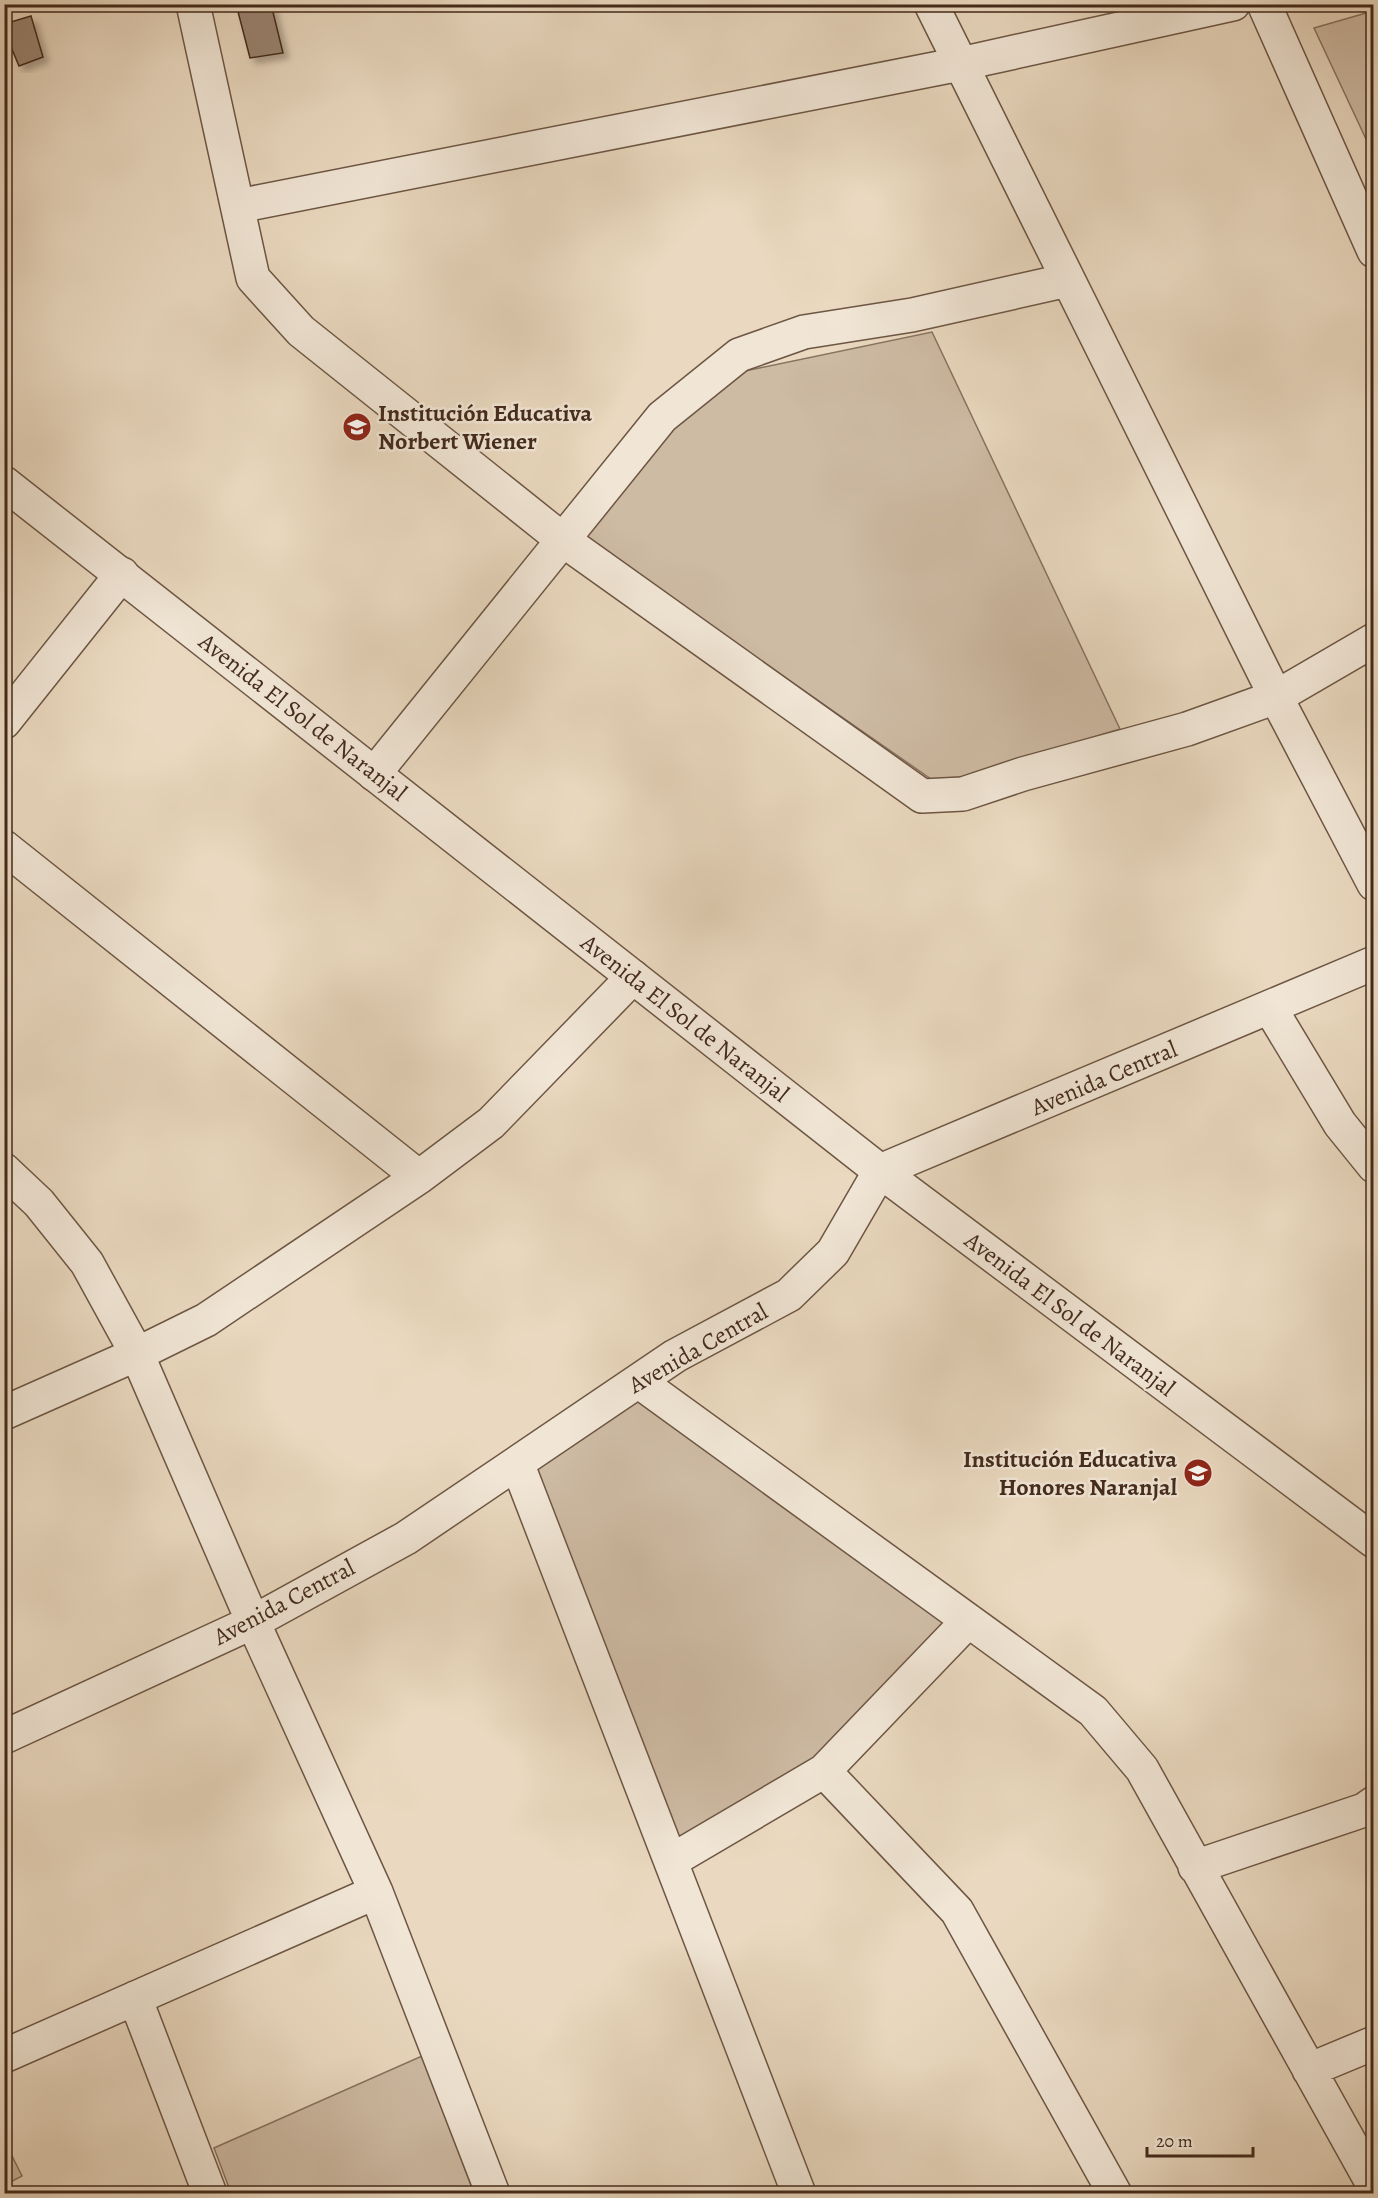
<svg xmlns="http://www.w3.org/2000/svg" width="1378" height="2198" font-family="Alegreya,serif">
  <defs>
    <filter id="shadow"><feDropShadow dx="5.5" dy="5.5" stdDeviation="3" flood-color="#0004"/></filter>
  </defs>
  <rect width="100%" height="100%" fill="#ead9c0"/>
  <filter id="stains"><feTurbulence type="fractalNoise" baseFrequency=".00333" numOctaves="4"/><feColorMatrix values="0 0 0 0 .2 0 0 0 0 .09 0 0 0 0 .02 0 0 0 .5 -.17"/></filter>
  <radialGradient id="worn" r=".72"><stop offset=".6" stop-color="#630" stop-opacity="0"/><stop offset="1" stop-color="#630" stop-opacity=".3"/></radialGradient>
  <!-- green -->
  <path fill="#cebba4" stroke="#887260" stroke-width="1.5" d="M1373,11H1374L1373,154L1314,28Z
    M932,332L1120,729L963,777L931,779L585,539L676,425L745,371Z
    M639,1397L949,1624L817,1759L680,1842L536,1466Z
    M422,2056L474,2193H231L214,2148Z
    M5,2142L22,2176L5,2185H4Z"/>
  <!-- building -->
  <path fill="#9a8571" stroke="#432a1b" stroke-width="1.5" filter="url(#shadow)" d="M236,4H271L283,53L250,58Z
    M31,16L43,57L19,66L4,30V24Z"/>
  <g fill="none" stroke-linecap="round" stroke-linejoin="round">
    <!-- minor casing -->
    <g stroke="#6d5644" stroke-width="36">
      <path id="minor" d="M193,4L253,278L301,331L563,540L922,796L963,794L1023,774L1187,729L1276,697L1374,640
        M931,4L1276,697L1374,884
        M1264,4L1374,251
        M238,206L960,64L1233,4
        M4,722L122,574
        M374,774L662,417L739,355L804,332L912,315L1068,280
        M4,847L419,1177
        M1270,1008L1340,1124L1374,1166
        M4,1170L39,1203L87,1263L137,1354L253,1622L376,1892L493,2194
        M638,1381L1093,1711L1142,1769L1374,2186
        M4,1413L137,1354L206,1320L419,1177L491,1123L633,977
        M517,1463L799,2194
        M4,1737L253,1622L406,1538L675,1356L789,1295L833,1252L880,1171L1374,963
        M824,1771L957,1911L1115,2194
        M671,1861L824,1771L968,1621
        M1195,1867L1364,1810L1374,1803
        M135,1998L210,2194
        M4,2056L376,1892
        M1309,2070L1374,2043"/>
    </g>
    <!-- tertiary casing -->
    <g stroke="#6d5644" stroke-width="36">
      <path id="tertiary" d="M4,483L880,1171L1374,1541"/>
    </g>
    <!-- minor -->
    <use href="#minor" stroke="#f1e6d6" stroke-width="33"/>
    <!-- tertiary -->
    <use href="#tertiary" stroke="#f1e6d6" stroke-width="33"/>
  </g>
  <!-- icons -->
  <defs>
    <g id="school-disc" transform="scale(1.5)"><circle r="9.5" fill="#8f2418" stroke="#f1e6d6"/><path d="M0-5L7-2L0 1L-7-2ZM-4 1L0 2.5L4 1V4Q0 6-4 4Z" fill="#fff"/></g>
  </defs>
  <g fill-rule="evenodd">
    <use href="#school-disc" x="357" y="427"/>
    <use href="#school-disc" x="1198" y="1473"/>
  </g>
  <g text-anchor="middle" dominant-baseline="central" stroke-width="5" stroke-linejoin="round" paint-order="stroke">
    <!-- poi labels -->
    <g font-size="24" font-weight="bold" fill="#432a1b" stroke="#f1e6d6" text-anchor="start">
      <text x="378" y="413">Institución Educativa<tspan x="378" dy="28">Norbert Wiener</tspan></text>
      <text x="1177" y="1459" text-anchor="end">Institución Educativa<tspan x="1177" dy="28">Honores Naranjal</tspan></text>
    </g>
    <!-- street labels -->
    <g font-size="24" fill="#432a1b" stroke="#f1e6d6">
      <text transform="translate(303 717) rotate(38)">Avenida El Sol de Naranjal</text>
      <text transform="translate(685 1018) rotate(38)">Avenida El Sol de Naranjal</text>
      <text transform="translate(1104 1078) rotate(-23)">Avenida Central</text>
      <text transform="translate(1070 1314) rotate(37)">Avenida El Sol de Naranjal</text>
      <text transform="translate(698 1348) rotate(-30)">Avenida Central</text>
      <text transform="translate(284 1602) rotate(-28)">Avenida Central</text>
    </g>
  </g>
  <!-- margin -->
  <rect width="1378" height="2198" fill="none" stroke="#ead9c0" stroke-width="24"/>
  <rect x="6" y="6" width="1366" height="2186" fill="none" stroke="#432a1b" stroke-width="3"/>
  <rect x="12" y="12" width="1354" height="2174" fill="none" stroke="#432a1b" stroke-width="1.5"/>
  <!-- scale -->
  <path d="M1147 2147v9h106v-9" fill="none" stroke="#432a1b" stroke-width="3"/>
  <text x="1156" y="2147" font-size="18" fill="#432a1b" stroke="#f1e6d6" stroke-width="4.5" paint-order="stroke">20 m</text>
  <rect width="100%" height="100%" filter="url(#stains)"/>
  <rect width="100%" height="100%" fill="url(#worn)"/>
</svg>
